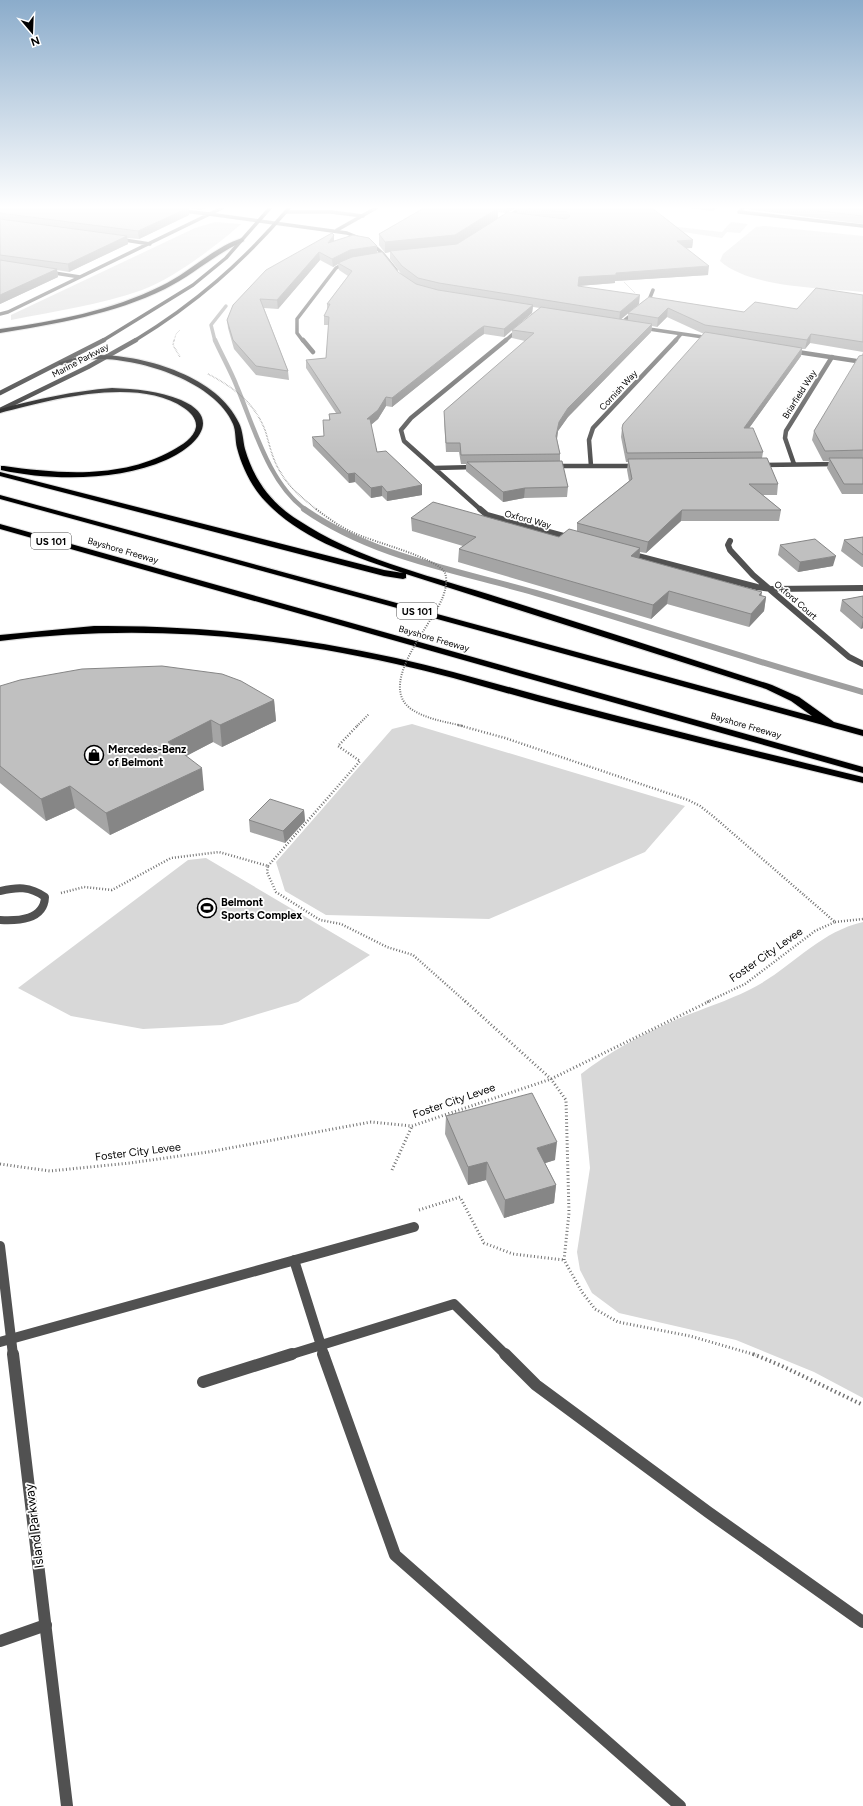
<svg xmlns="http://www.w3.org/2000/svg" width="863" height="1806" font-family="Figtree,sans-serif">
  <rect width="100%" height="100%" fill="#fff"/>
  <!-- green -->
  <path fill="#d8d8d8" d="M215,222L241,224C215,247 174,278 142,290C100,305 55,311 11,320V315L195,228Z
    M731,222L748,224L740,233L727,232L722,238L658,228L678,227L722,232Z
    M765,226L863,236V292C823,288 750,288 720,261L723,254L756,227Z
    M412,724L685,806L645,852L489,919L326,915L285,891L276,862L392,729Z
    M206,858L370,955L298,1002L222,1025L143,1029L71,1016L18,988L188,860Z
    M863,922V1398L814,1372L736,1340L619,1313L592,1293L580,1270L577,1252L590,1168L581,1074C609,1052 641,1035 673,1021C698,1010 725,1002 749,990C790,970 818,932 863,922Z"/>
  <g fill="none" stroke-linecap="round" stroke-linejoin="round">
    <!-- stream-far2 -->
    <path stroke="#9f9f9f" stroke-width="3.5" d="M215,341L211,325L226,306"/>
    <!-- stream-far1 -->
    <path stroke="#9f9f9f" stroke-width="4.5" d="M215,340C222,356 231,371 237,387C254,427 269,484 306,510"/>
    <!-- stream -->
    <path stroke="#9f9f9f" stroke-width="6" d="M304,509C373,557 456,570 536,593C645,625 753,661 863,692"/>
    <!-- motorway casing -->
    <g stroke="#dbdbdb" stroke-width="2">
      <path id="motorway" d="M242,238L244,241C215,254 193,275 165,289C114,314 56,324 0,333V329C55,321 111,311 161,286C189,273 212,248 242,238Z
        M100,355C147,356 218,377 239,423C243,431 243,441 245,449C254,480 271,503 298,520C355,558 423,574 488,594C583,624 678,655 772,685L799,697L834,722L863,730V736L0,499V495L812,716L791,701L766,689L406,574V578L403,579L384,576L0,476V472L384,570L403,573C355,557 300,539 265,501C251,486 242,467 237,448C235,440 236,431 233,424C216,382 141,359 100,359C87,359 74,362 61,365L58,363L77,357Z
        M112,388C136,389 159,391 181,400C225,419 194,448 166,460C119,481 51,481 1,470V466H4C60,474 122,479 173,450C182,445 194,438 196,427C197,419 190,412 184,408C137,376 50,400 0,413V409C37,399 74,391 112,388Z
        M0,524L863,767V773L0,529Z
        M94,626C196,625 296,636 396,658C454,671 510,688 568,703C666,729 764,753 863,777V783C763,759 662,734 562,708C507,694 452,676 396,664C262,634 136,624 0,641V635Z"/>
    </g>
    <!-- path-far5 -->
    <path stroke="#737373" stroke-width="1" stroke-dasharray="0.5 1" stroke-linecap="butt" d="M624,282L635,293
      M174,341L176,334L180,330"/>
    <!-- path-far4 -->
    <path stroke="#737373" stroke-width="1.5" stroke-dasharray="0.5 1" stroke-linecap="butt" d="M174,340L173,345L180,357"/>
    <!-- path-far3 -->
    <path stroke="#737373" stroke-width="2" stroke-dasharray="1 1.5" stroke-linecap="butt" d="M357,726L369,714"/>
    <!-- path-far2 -->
    <path stroke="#737373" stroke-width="2.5" stroke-dasharray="1 2" stroke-linecap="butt" d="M268,866L360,761L338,746L358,725
      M61,893L84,887L112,890L171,858L219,852L268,866L267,872L276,892L320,920L341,924L387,947L413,955L466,1002
      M835,922L863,919
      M707,1002L745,984L815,931L835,922L804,895"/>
    <!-- path-far1 -->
    <path stroke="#737373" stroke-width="3" stroke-dasharray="1 2.5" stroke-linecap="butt" d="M465,1001L551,1079L566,1100L569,1213L564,1260L582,1292L595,1309L618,1322L690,1336L756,1355
      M0,1164L50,1171L130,1163L208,1152L371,1122L412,1126L551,1079L710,1001
      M392,1170L412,1126
      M419,1210L460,1197L484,1243L513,1254L564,1260"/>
    <!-- path -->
    <path stroke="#737373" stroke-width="4" stroke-dasharray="1.5 3" stroke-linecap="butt" d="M753,1354L782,1366L863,1405"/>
    <!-- service-far3 -->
    <path stroke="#515151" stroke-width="3.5" d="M743,208L739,212L863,226
      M286,212H331L363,216"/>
    <!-- service-far2 -->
    <path stroke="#515151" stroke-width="8" d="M0,891C17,887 30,886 45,897C44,920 18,921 0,920"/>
    <!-- service-far1 -->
    <path stroke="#515151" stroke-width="10" d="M294,1260L324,1355
      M0,1342L414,1227
      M289,1355L454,1304L506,1355"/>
    <!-- service -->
    <path stroke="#515151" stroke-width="12" d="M323,1354L395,1555L680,1806
      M505,1354L536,1385L708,1512L863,1622
      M203,1382L292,1354
      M0,1641L46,1625"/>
    <!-- minor-far2 -->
    <path stroke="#515151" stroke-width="3.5" d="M158,208L209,214
      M505,219L521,208
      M337,230L376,208
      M118,239L150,244
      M48,272L80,277
      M0,314L8,312L222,208
      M620,324L649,300L653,290
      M303,341L297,333V319L336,268L347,262
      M505,341L520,328
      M675,341L681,334"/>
    <!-- minor-far1 -->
    <path stroke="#515151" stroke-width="4.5" d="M303,340L313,352
      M794,464L785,438L786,431L832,357
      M760,465L838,464
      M554,466H638
      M591,466L589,440L593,428L676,340
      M434,468L476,467
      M481,510L404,441L401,430L411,418L506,340"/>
    <!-- minor -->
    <path stroke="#515151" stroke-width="6" d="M480,509L487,515L571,538
      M730,541L728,545L730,550L753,575L849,657L863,664
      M630,554L757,587L771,589L863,588"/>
    <!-- tertiary-far3 -->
    <path stroke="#515151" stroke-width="3.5" d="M209,214L347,233L371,243L383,254L396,270
      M642,328L710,338"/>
    <!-- tertiary-far2 -->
    <path stroke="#515151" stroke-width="4.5" d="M791,351L863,362"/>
    <!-- tertiary-far1 -->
    <path stroke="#515151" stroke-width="10" d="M0,1246L13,1355"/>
    <!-- tertiary -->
    <path stroke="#515151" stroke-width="12" d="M13,1354L67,1806"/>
    <!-- secondary-far1 -->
    <path stroke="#1e1e1e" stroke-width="3.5" d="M102,341L193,285L226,258L270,208
      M134,341C195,304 243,262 289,208"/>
    <!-- secondary -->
    <path stroke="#1e1e1e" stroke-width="4.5" d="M0,393L104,340
      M0,410L88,367L136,340"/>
    <!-- motorway -->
    <use href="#motorway" fill="#000" fill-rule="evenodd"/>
    <!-- path-bridge-far2 -->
    <path stroke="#737373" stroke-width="1.5" stroke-dasharray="0.5 1" stroke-linecap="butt" d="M208,374C235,388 256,404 266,433C270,447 273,461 281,473C290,489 304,499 317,510"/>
    <!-- path-bridge-far1 -->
    <path stroke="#737373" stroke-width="2" stroke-dasharray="1 1.5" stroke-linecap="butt" d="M316,509C328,518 340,527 354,533C373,542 438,558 445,573C448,581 445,592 442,599C431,626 377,684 411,709C426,719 446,722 463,726"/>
    <!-- path-bridge -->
    <path stroke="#737373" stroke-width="2.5" stroke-dasharray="1 2" stroke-linecap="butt" d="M458,725L505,738L688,800L700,806L714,817L804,895"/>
  </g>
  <!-- wall -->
  <path fill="#a5a5a5" d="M0,208H205L200,210L188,208L189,215L139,239L127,238L128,244L69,272L57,270L58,277L0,304Z
    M424,208H516L506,213L498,212V219L517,213V208H652L693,240L692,248H686L708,275L615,281V283L578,286L639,304L621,319L628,320V313L649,297L744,312L797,309L863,295V494H842L827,468L829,461H823L812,440L814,431L862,355L863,352L810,343L805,349H802L801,356L749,428L763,452L762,458L778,484L777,495H763L781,510L779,521H681L646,553L640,552L639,558L766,597L764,611L749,627L667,604L651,619L458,562L459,549L463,546L412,531L411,518L559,537L577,531V523L629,481L627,470L628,462H626L621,437L622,428L704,334L667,317L657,327L652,326L651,332L568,417L558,431L557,439L560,454V461L568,487L567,497L524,498L503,502L466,471V464H461L459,452H446L444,420V411L525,341L512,338V330L540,308L533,307L532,313L504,337L484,334L478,338L392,407L386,406L378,419L371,425L377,452L422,485V495L387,501L382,496L371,498L355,482L349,483L313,446L312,437L324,436L329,420V414L336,413L306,368V360L326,358L329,325H324V316L327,311V304L348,276L339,270L338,264L333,267L320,260L278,309L264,308L288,371L289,380L256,375L234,349L228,328L227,320L334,241L377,253L398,272L402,275L390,259V252L385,253L379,245V234Z
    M688,208H717L713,211Z
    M745,208H863V224L746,209Z
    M863,537V567H862L841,551L844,540Z
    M780,545L833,566L798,572L778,555Z
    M863,596V628L861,629L840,611L842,600Z
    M0,686L274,700L276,721L222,747L213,742L186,756L204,790L110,835L75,808L46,821L0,783Z
    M304,810L305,821L285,843L250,832L249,820Z
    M446,1116L555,1160L545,1163L556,1185L554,1203L504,1218L486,1180L468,1185L445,1134Z"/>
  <!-- shaded-wall -->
  <path fill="#868686" d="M188,208L189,215L139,239L138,231Z
    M498,208V219L455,246L390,251V252L385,253V242Z
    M507,208H516L506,213Z
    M713,208H717L713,211Z
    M334,235V243H328Z
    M127,236L128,244L69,272L68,264Z
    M693,240L692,248L676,249L677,241Z
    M377,246V253L338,263V264L333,267L332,259L350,250Z
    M319,252L320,260L278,309L277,300Z
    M709,266L708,275L615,281V283L578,286L579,277L616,273Z
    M57,269L58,277L0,304V295Z
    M640,295L639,304L619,321L620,312Z
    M533,305L532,313L504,337V329Z
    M668,308L667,317L657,327L658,318Z
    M652,324L651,332L568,417L558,431L556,445V436L559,422L568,408Z
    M484,326V334L478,338L392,407V398L478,330Z
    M811,334L810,343L805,349L807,340Z
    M802,348L801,356L742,438L744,428Z
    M386,397V406L378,419L367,428V419Z
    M355,473V482L349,483L348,474Z
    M422,485V495L387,501V492Z
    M382,486V496L371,498V488Z
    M525,488L524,498L503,502V492Z
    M682,510L681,521L646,553L648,542Z
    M640,548L639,561L631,556Z
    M836,556L833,566L798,572L800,562Z
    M669,591L667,604L651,619L653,605Z
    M762,592L760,604L766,597L764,611L749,627L751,614L759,595Z
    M863,619V628L861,629Z
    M274,700L276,721L222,747L220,725Z
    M211,720L213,742L171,764L168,742Z
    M202,768L204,790L110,835L106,813Z
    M70,786L75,808L46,821L41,799Z
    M304,810L305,821L285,843L283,831Z
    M557,1142L555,1160L536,1166L537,1148Z
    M487,1162L486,1180L468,1185V1167Z
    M556,1185L554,1203L504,1218L505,1200Z"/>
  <!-- building -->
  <path fill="#c0c0c0" stroke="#868686" d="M0,208H188L138,231L0,213Z
    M424,208H498L455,235L385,242L379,234Z
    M524,208H652L693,240L677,241L709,266L616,273V275L579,277L578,286L640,295L620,312L439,283L418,278L402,266L390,251L457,244L508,212L566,219L570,216L567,212Z
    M796,208H863V216Z
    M0,219L127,236L68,264L0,255Z
    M332,233L334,235L328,243L353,235L369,238L377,246L350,250L332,259L319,252L277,300L260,299L288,371L256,366L233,340L227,320L233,305L266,270Z
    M382,252L398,272L416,284L438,290L533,305L504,329L484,326L478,330L392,398L386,397L378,410L367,419H370L377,452L386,451L422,485L387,492L382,486L371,488L355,473L348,474L312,437L324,436L323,420H330L329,414L341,413L306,360L326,358L329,317L324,316L330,304H327L352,271L338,263L352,257Z
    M0,260L57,269L0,295Z
    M816,288L863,295V342L811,334L807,340L705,325L668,308L658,318L628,313L649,297L744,312L755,302L797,309Z
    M541,307L652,324L568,408L559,422L556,436L560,454L461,455L460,443H446L444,411L534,333L512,330Z
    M705,332L802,348L744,428H753L763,452L627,453L622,428L623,424Z
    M863,355V450L825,451L814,431L859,356Z
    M767,458L778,484H749L781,510H682L648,542L577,523L632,479L628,459Z
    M829,458H863V484H844Z
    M562,461L568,487L525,488L503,492L467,462Z
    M433,502L559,537L569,529L640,548L631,556L762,592L759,595L766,597L751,614L669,591L653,605L459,549L476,537L411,518Z
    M863,537V555L844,540Z
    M815,539L836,556L800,562L780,545Z
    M863,596V618L842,600Z
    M162,666L222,674L241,681L274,700L220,725L211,720L168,742L202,768L106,813L70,786L41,799L0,766V686L20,680L82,669Z
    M270,799L304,810L283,831L249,820Z
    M532,1093L557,1142L537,1148L556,1185L505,1200L487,1162L468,1167L446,1116Z"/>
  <!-- sky -->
  <linearGradient id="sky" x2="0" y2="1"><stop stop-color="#8baccb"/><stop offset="0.45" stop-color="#fff"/><stop offset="1" stop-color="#fff" stop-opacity="0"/></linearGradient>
  <rect width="863" height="461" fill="url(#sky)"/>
  <!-- icons -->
  <defs>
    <g id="shop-ring" transform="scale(1)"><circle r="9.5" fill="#fff" stroke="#000" stroke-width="1.5"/><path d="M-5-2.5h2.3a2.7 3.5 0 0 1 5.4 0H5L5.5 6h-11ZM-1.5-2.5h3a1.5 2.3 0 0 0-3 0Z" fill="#000"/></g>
    <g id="stadium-ring" transform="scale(1)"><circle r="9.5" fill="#fff" stroke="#000" stroke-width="1.5"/><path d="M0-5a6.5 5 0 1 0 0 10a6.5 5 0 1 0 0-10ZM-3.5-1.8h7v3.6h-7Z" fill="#000"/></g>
  </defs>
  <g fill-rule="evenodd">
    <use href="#shop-ring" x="94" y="755"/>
    <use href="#stadium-ring" x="207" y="908"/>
  </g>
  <g text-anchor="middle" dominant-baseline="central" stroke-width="3.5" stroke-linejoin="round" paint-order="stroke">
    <!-- far-street labels -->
    <g font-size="9" fill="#000" stroke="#fff">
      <text transform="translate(80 360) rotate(-28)">Marine Parkway</text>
      <text transform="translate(618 390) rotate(-47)">Cornish Way</text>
      <text transform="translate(799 394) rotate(-58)">Briarfield Way</text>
      <text transform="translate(528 519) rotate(15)">Oxford Way</text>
      <text transform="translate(123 550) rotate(16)">Bayshore Freeway</text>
      <text transform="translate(796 600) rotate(41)">Oxford Court</text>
      <text transform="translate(434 638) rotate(16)">Bayshore Freeway</text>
      <text transform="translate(746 725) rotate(16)">Bayshore Freeway</text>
    </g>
    <!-- shield labels -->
    <g fill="#fff" stroke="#4c4c4c" stroke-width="1">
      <rect x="31" y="533" width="40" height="16" rx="3"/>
      <rect x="397" y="603" width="40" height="16" rx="3"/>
    </g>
    <g font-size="10" font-weight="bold" fill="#000">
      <text x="51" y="541">US 101</text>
      <text x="417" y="611">US 101</text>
    </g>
    <!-- poi labels -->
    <g font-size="11" font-weight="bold" fill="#000" stroke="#fff" text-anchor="start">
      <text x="108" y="749">Mercedes-Benz<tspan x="108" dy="13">of Belmont</tspan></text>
      <text x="221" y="902">Belmont<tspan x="221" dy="13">Sports Complex</tspan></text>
    </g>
    <!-- street labels -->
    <g font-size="11" fill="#000" stroke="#fff">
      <text transform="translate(766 955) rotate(-35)">Foster City Levee</text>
      <text transform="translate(454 1101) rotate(-19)">Foster City Levee</text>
      <text transform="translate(138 1152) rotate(-7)">Foster City Levee</text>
    </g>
    <!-- near-street labels -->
    <g font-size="13" fill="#000" stroke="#fff">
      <text transform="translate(34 1526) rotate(-97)">Island Parkway</text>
    </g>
  </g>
  <!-- north arrow -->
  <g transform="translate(32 32) rotate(161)" stroke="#ffffff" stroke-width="3" paint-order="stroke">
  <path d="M0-3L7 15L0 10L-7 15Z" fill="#000000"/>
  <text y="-6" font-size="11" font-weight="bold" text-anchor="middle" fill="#000000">N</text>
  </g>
</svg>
